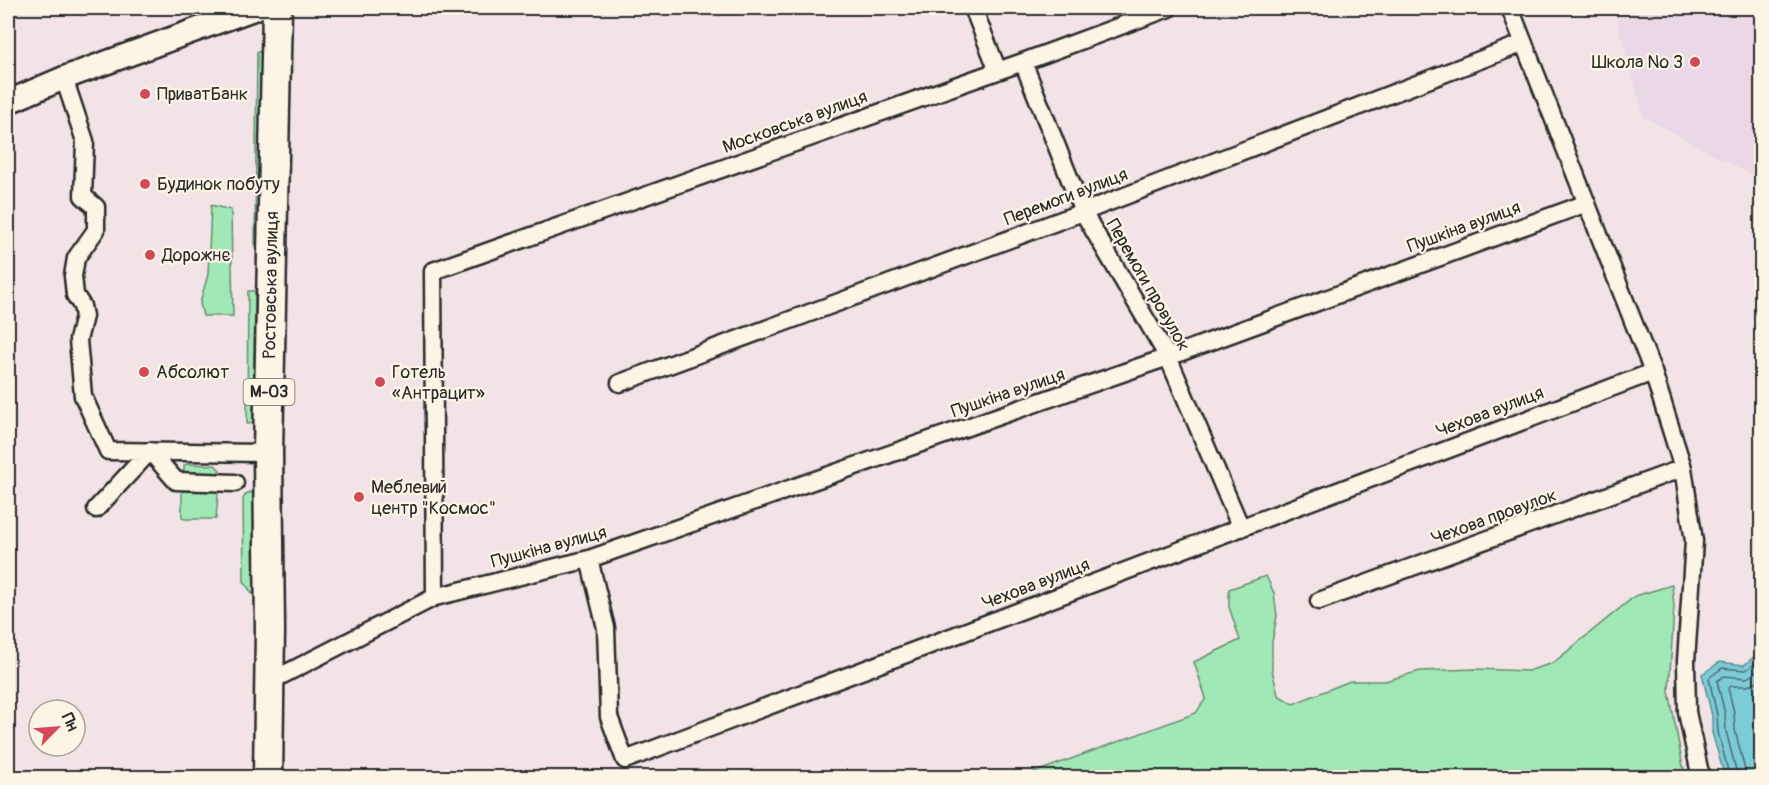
<svg xmlns="http://www.w3.org/2000/svg" width="1769" height="785" font-family="Pangolin,sans-serif">
  <rect width="100%" height="100%" fill="#f2e4e6"/>
  <filter id="ink" filterUnits="userSpaceOnUse"><feTurbulence type="fractalNoise" baseFrequency=".0167" numOctaves="2"/><feDisplacementMap in="SourceGraphic" scale="12" xChannelSelector="R" yChannelSelector="G"/><feConvolveMatrix kernelMatrix="1 2 1 2 8 2 1 2 1" color-interpolation-filters="sRGB"/></filter>
  <g filter="url(#ink)">
    <!-- built -->
    <path fill="#ead8e7" d="M1613,8H1761V180L1644,117Z"/>
    <!-- green -->
    <path fill="#a0e8b6" stroke="#668a70" stroke-width="1.5" d="M266,51L262,243L255,244L257,52Z
      M211,205L231,210L233,316H203L200,303L208,274Z
      M248,291H255L253,423L247,424Z
      M187,464L215,465L220,470L217,475L184,473V465Z
      M185,489H214L218,494L216,519H185L182,518V493Z
      M250,492L254,494L256,499L258,591L252,594L244,581L243,499L246,494Z
      M1266,576L1274,593L1277,616L1272,642V670L1278,695L1293,704L1350,681H1385L1420,671L1476,669L1528,671L1553,663L1635,596L1672,585L1674,606L1669,691L1682,762L1686,777H1022L1196,713L1206,698L1194,662L1240,640L1229,607V589Z"/>
    <!-- water -->
    <path fill="#7cccd8" stroke="#5c8c93" stroke-width="1.5" d="M1761,651V777H1725L1712,733V716L1702,674L1720,662L1744,665Z"/>
    <g fill="none" stroke-linecap="round" stroke-linejoin="round">
      <!-- shore -->
      <path stroke="#4b6b70" stroke-width="1.5" d="M1730,778L1718,732L1717,715L1709,678L1722,668L1746,670L1762,659
        M1738,778L1726,731L1725,714L1717,681L1724,676L1747,678L1762,668
        M1747,778L1735,730L1734,712L1728,688L1731,686H1748L1762,679"/>
      <!-- street casing -->
      <g stroke="#2b2b2b" stroke-width="21">
        <path id="street" d="M973,8L998,71
          M1510,8L1653,372L1683,468L1694,541L1686,661L1687,712L1699,769L1703,778
          M1023,62L1083,212L1168,357L1241,528
          M64,78L85,141L83,196L96,207V230L76,258L73,276L75,295L82,306L84,316L78,340L83,396L108,451L268,453
          M620,383L1083,212L1524,43
          M150,451L176,481L235,483
          M96,509L150,451
          M589,559L606,628L609,717L625,760L1653,372
          M435,597L589,559L1168,357L1587,203
          M1319,601L1683,468
          M269,682L435,597L433,271L1023,62L1169,8"/>
      </g>
      <!-- secondary casing -->
      <g stroke="#2b2b2b" stroke-width="27">
        <path id="secondary" d="M8,102L64,78L256,8"/>
      </g>
      <!-- highway casing -->
      <g stroke="#2b2b2b" stroke-width="33">
        <path id="highway" d="M268,778L270,630L268,453L277,8"/>
      </g>
      <!-- street -->
      <use href="#street" stroke="#fcf5e5" stroke-width="16"/>
      <!-- secondary -->
      <use href="#secondary" stroke="#fcf5e5" stroke-width="22"/>
      <!-- highway -->
      <use href="#highway" stroke="#fcf5e5" stroke-width="28"/>
    </g>
  </g>
  <!-- markers -->
  <g fill="#d1495b" stroke="#fcf5e5" stroke-width="2">
    <circle cx="1695" cy="62" r="6"/>
    <circle cx="145" cy="94" r="6"/>
    <circle cx="145" cy="184" r="6"/>
    <circle cx="150" cy="255" r="6"/>
    <circle cx="144" cy="372" r="6"/>
    <circle cx="380" cy="382" r="6"/>
    <circle cx="359" cy="497" r="6"/>
  </g>
  <g text-anchor="middle" dominant-baseline="central" stroke-width="4.5" stroke-linejoin="round" paint-order="stroke">
    <!-- shield labels -->
    <rect fill="#fcf5e5" stroke="#6a6863" stroke-width="1.5" x="243.5" y="379" width="51" height="26" rx="4.5"/>
    <g font-size="16" font-weight="bold" fill="#2b2b2b">
      <text x="269" y="392">М-03</text>
    </g>
    <!-- poi labels -->
    <g font-size="18" fill="#2b2b2b" stroke="#fcf5e5" text-anchor="start">
      <text x="1683" y="62" text-anchor="end">Школа № 3</text>
      <text x="157" y="94">ПриватБанк</text>
      <text x="157" y="184">Будинок побуту</text>
      <text x="162" y="255">Дорожнє</text>
      <text x="156" y="372">Абсолют</text>
      <text x="392" y="372">Готель<tspan x="392" dy="21">«Антрацит»</tspan></text>
      <text x="371" y="487">Меблевий<tspan x="371" dy="21">центр "Космос"</tspan></text>
    </g>
    <!-- street labels -->
    <g font-size="18" fill="#2b2b2b" stroke="#fcf5e5">
      <text transform="translate(795 122) rotate(-20)">Московська вулиця</text>
      <text transform="translate(1066 197) rotate(-21)">Перемоги вулиця</text>
      <text transform="translate(1464 227) rotate(-20)">Пушкіна вулиця</text>
      <text transform="translate(271 285) rotate(-89)">Ростовська вулиця</text>
      <text transform="translate(1148 285) rotate(60)">Перемоги провулок</text>
      <text transform="translate(1008 393) rotate(-19)">Пушкіна вулиця</text>
      <text transform="translate(1490 412) rotate(-21)">Чехова вулиця</text>
      <text transform="translate(1494 517) rotate(-20)">Чехова провулок</text>
      <text transform="translate(549 547) rotate(-15)">Пушкіна вулиця</text>
      <text transform="translate(1036 584) rotate(-21)">Чехова вулиця</text>
    </g>
  </g>
  <!-- margin -->
  <rect width="1769" height="785" fill="none" stroke="#fcf5e5" stroke-width="30"/>
  <rect x="15" y="15" width="1739" height="755" fill="none" stroke="#2b2b2b" stroke-width="2" filter="url(#ink)"/>
  <!-- north arrow -->
  <g transform="translate(57 728) rotate(65)"><circle r="28" fill="#fcf5e5" stroke="#a8a49b" stroke-width="1.5"/>
  <path d="M0-4.5L10 22L0 15L-10 22Z" fill="#d1495b"/>
  <text y="-9" font-size="16" font-weight="bold" text-anchor="middle" fill="#2b2b2b">Пн</text>
  </g>
</svg>
